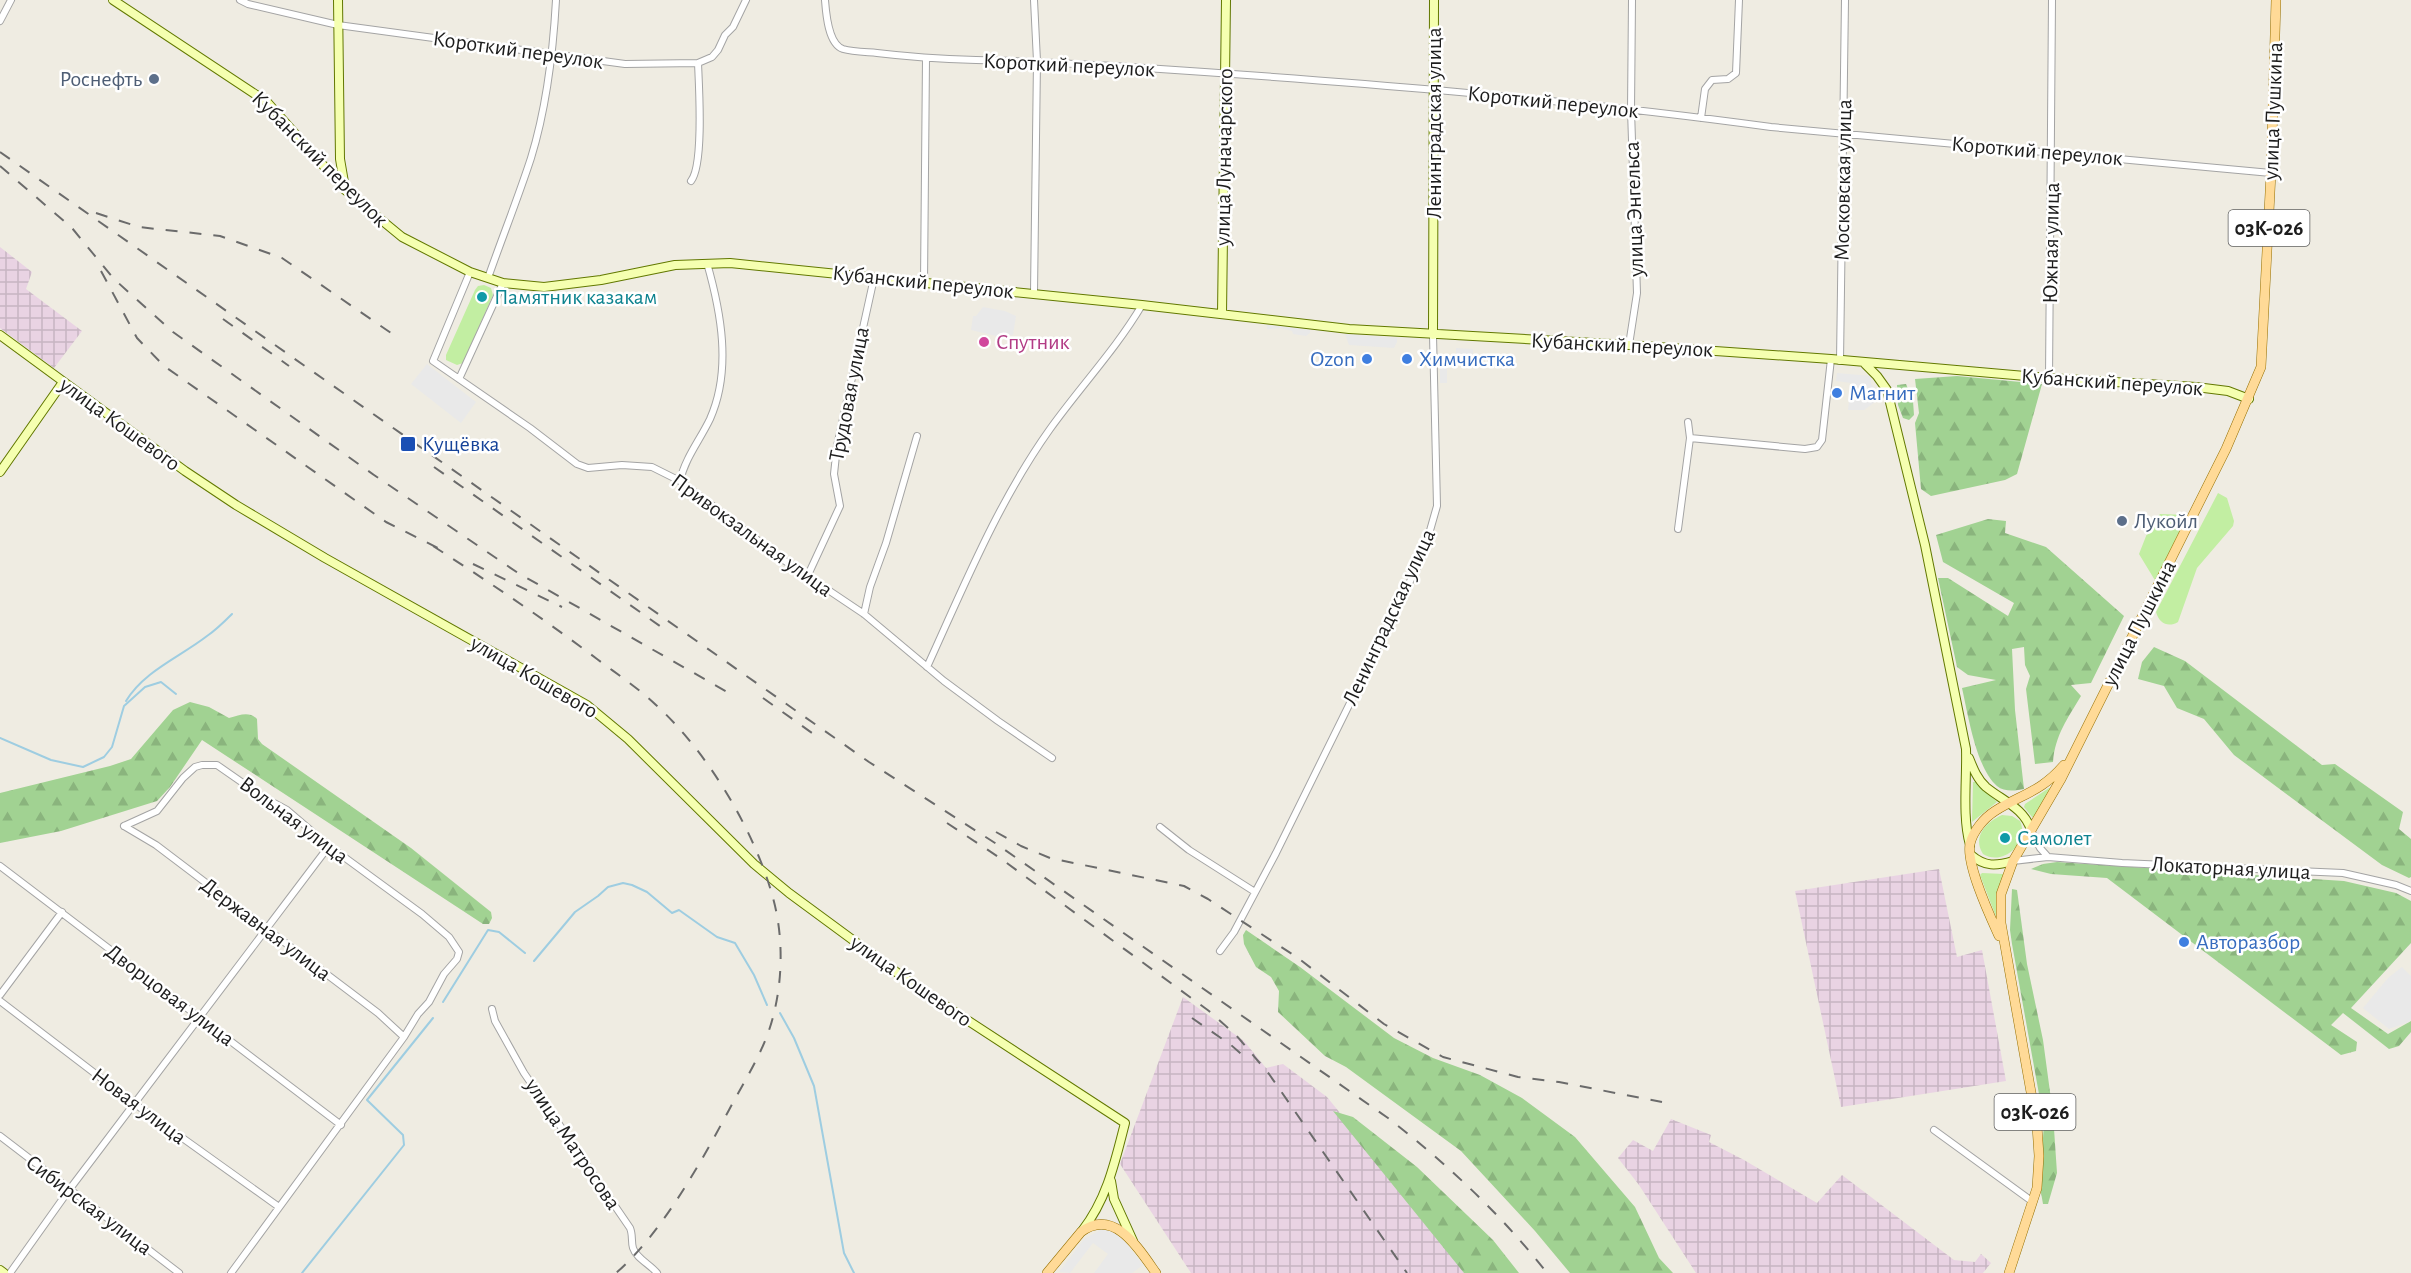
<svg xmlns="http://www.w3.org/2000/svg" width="2411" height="1273" font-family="'Alegreya Sans',sans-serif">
  <defs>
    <pattern id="industrial-grid" width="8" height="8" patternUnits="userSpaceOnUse" patternTransform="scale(1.5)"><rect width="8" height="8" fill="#e9d3e3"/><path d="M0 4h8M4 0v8" fill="none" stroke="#c7b5c2"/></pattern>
    <pattern id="forest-firs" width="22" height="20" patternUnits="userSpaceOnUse" patternTransform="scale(1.5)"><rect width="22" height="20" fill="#a1d292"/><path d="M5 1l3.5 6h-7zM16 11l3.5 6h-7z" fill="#8ab47d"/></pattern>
  </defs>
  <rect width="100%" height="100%" fill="#efece2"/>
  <!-- industrial -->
  <path fill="url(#industrial-grid)" d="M0,247L32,272L26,289L82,331L54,368L0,328Z
    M1939,869L1957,957L1982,950L2006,1081L1841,1107L1795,891Z
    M1183,997L1244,1041L1266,1068L1283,1064L1327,1097L1471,1273H1191L1120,1164Z
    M1671,1119L1711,1135L1709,1142L1744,1160L1817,1203L1842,1175L1954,1260L1975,1262L1981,1254L1991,1263L1983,1273H1696L1639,1185L1618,1158L1633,1140L1653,1151Z"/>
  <!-- grass -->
  <path fill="#c2eea2" d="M484,285L491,288L493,295L463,363L457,365L446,360V355L475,290L478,286Z
    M2218,493L2227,498L2234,521L2233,526L2197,568L2178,622C2168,628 2159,623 2156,612Z
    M2160,514L2188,515L2191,519L2156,582L2139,554L2150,526Z
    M1973,782H1977L1997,802L1972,822Z
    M2049,788L2052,789L2035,817H2032L2024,807L2025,804Z
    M2002,815L2012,816L2020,821C2030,842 2003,867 1983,854C1972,837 1986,822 2002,815Z
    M1982,873L2004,874L1998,922L1980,875Z"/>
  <!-- forest -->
  <path fill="url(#forest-firs)" d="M1957,376L2042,384L2017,474L2005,480L1931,496L1921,489L1915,423L1919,413L1915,379Z
    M1906,384L1913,401L1914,415L1909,420L1903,418L1898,405L1897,385Z
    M1988,519L2006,521L2005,533L2046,547L2124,616L2091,683L2071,685L2081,696C2068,718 2055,735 2053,762L2035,764L2026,689L2030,676L2025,665L2024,647L2012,649L2015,710L2024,789C2015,791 2004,792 1997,786C1976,768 1968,714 1962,688L1996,680L1968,675L1957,667L1938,578H1948L2008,616L2014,603L1943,562L1936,535Z
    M2154,647L2185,661L2322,765L2335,764L2403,812L2399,829L2411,839V877L2409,878L2382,865L2234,755L2204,719L2177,708L2164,686L2138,679L2142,662Z
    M190,702L209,707L229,718C240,715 249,711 257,719L258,739L262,744L411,848L491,912L492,918L489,924H483L202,740L170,787L157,801L61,831L0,843V793L110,766L131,759L173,710Z
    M2057,862L2344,881L2396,893L2411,901V943L2351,1008L2388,1034L2411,1021V1032L2399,1046L2389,1049L2343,1013L2331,1025L2357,1042L2356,1051L2341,1055L2107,878L2051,874L2031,869L2043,864Z
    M2012,889L2017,890L2027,964L2043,1040L2053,1114L2057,1173L2048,1204H2043L2040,1187L2044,1122L2012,944L2010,930Z
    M1246,930L1300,967L1394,1038L1433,1058L1480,1075L1522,1098L1575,1137L1635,1207L1659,1258L1673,1273H1570L1535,1231L1461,1151L1346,1067L1325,1056L1278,1012L1279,991L1271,977L1256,967L1244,944L1243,935Z
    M1333,1111L1353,1117L1417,1167L1493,1240L1519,1273H1464Z"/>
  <!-- parking -->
  <path fill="#e9e9e9" d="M983,307L1005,311L1016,316L1013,335L1000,337L971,330L973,316H976Z
    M1267,325L1310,330V333L1306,336L1293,334L1292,331L1281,328L1267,329Z
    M1345,334L1397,338V342L1394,348L1349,345Z
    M1456,348L1473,349V363L1456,361Z
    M1440,359L1447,360V383H1440Z
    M427,364L476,402L461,423L411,384Z
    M1837,373L1871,376V384L1878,392L1875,402L1864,410H1848L1851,383L1836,381Z
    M2402,967L2411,976V1019L2409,1022L2389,1029L2363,1008L2388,978Z
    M1104,1228L1111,1230L1123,1239L1143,1265L1132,1273H1094L1108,1254L1093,1243L1070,1273L1059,1272L1084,1239Z"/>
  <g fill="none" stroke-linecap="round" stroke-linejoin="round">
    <!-- stream -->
    <path stroke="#9ecde1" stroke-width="2" d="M126,701C144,671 180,657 207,636C216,630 224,622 232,614
      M0,738L51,760L83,767L104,757L112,747L124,706L145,687L161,682L176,694
      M534,961L575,912L598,896L608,887L623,883L632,885L647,892L672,913L679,910L717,937L735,943L754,975L767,1005
      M443,1002L488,930L499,932L525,953
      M780,1013L794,1038L814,1086L844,1253L854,1273
      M302,1273L404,1145L403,1135L367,1100L433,1018"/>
    <!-- street casing -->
    <g stroke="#a4a4a4" stroke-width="8">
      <path id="street" d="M240,0L248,4L338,25L625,64L698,63L712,57L718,50L725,35L733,27L746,0
        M825,0C826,13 828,44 843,49C853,52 866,52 877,53C910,57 943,59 976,60C1027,61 1078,64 1130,67C1344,81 1559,98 1771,127L2271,173
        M0,21L11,0
        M1701,118L1705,89L1712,80L1728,79L1736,73L1739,0
        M691,181C704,165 699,87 698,63
        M470,272L433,361L530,428L577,464L588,468L622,465L652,467L680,481L785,561L864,614L944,681L998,721L1052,758
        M488,278C502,238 518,198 531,158C547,106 553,54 556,0
        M924,283L926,58
        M1034,293L1037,61L1034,0
        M1629,345L1637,293L1631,110L1632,0
        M1840,361L1845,0
        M2049,378L2052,0
        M459,379L503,283
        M1690,438L1805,449L1817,447L1822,440L1831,359
        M680,481C685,458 700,440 710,419C732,370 721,312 707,263
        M1678,529L1690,438L1688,422
        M808,575L840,506L834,474L837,446L874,278
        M864,614L870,587L886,543L917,436
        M927,667C964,586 998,502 1050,429C1080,387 1116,349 1142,305
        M124,826L157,811L183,778L195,767L202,765H217L263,797L287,810L329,846L422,914L449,937L459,952L457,959L444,974L429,1002L418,1014L404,1037L231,1273
        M124,826L156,845L378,1013L404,1037
        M1160,827L1189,850L1255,892
        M2031,830L2040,848L2048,857
        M2013,861L2048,857L2122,863L2343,873L2396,885L2411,891
        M0,866L341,1125
        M1220,951L1234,932L1276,853L1423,555L1437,506L1433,335
        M0,995L62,912
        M0,1001L135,1104L279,1207
        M492,1009L495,1021L524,1073L630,1228C633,1235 631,1241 633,1248C636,1258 651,1265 657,1273
        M1934,1130L2033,1202
        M0,1136L179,1273
        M10,1273L69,1190L329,846"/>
    </g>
    <!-- secondary casing -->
    <g stroke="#627800" stroke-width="10">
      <path id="secondary" d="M113,0L267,102L345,190L402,237L470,272L503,283L544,287L601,280L675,265L730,263L1142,305L1349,329L1629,345L1831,359L2049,378L2196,387L2228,391L2249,399
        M338,0L340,159L345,188
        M1222,314L1226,0
        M0,335L185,471L236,505L325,558L587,705L628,739L754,864L789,893L918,988L1125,1123C1115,1162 1107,1199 1082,1231
        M1433,335L1434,0
        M1865,364L1877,376L1887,390L1925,545L1966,749C1967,779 1962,817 1970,845
        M0,472L63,382
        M1969,758C1973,768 1977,779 1986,787C2003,801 2024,808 2031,830
        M1971,855C1985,867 1996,866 2013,861
        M1111,1181L1114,1199L1133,1241
        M0,1270L4,1273"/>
    </g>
    <!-- primary casing -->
    <g stroke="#966f00" stroke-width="10">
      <path id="primary" d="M1999,936C1990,916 1966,865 1970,844C1973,831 1984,818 1995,811C2022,794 2041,792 2064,765
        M1047,1273L1081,1232C1114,1207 1139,1249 1156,1273
        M2009,1273L2037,1188L2039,1156L2037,1126L2001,923V894L2013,861L2061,779L2226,449L2261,367L2271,173L2276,0"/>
    </g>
    <!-- street -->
    <use href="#street" stroke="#fff" stroke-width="6"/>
    <!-- secondary -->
    <use href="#secondary" stroke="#f5ffb0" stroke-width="8"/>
    <!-- primary -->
    <use href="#primary" stroke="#ffda97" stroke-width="9"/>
    <!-- rail -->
    <path stroke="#6b6b6b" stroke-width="2" stroke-dasharray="12 12" stroke-linecap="butt" d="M0,152L869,762L995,843L1388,1118C1447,1164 1501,1214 1547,1273
      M0,166L72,228L114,279L173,332L374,475L518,573L729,693
      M96,213L139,227L220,236L282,258L391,333
      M101,271L137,338L164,366L386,522L440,549
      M223,319L289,366
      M434,467L667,631
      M433,546C489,582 544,619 597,659C617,674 638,688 656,705C707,751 755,831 773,898C783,934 783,976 774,1013C766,1048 746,1078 729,1110C700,1164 662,1233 616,1273
      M473,564L562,607
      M763,698L819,738
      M947,823L1000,858L1209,1011L1236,1035L1269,1074L1407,1273
      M996,832L1021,846L1050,858L1184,886L1208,899L1298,958L1384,1024L1443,1057L1518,1077L1559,1082L1662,1102
      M1192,1018L1231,1045L1249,1061"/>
  </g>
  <!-- markers -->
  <g fill="#5c6f8a" stroke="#fff" stroke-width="2">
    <circle cx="154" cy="79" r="6"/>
    <circle cx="2122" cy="521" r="6"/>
  </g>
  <g fill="#0f9aa8" stroke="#fff" stroke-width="2">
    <circle cx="482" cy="297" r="6"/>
    <circle cx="2005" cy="838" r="6"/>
  </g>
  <circle fill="#d1479c" stroke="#fff" stroke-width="2" cx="984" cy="342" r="6"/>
  <g fill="#3f7fe0" stroke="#fff" stroke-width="2">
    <circle cx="1367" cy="359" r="6"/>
    <circle cx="1407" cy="359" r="6"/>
    <circle cx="1837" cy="393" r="6"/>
    <circle cx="2184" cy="942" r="6"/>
  </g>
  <rect fill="#1a4fb4" stroke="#fff" stroke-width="2" x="400" y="436" width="16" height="16" rx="3"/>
  <g text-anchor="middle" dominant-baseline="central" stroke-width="5" stroke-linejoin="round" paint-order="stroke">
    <!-- shield labels -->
    <g fill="#fff" stroke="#616161" stroke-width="1.5">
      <rect x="2228.5" y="210" width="81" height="36" rx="4.5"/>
      <rect x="1994.5" y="1094" width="81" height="36" rx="4.5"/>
    </g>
    <g font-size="21" font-weight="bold" fill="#1d1d1d">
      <text x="2269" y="228">03К-026</text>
      <text x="2035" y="1112">03К-026</text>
    </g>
    <!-- street labels -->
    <g font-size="22" fill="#1d1d1d" stroke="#fff">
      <text transform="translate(518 50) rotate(8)">Короткий переулок</text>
      <text transform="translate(1069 65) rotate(3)">Короткий переулок</text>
      <text transform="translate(1553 102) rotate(6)">Короткий переулок</text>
      <text transform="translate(2273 111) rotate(-88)">улица Пушкина</text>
      <text transform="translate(1434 123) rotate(-90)">Ленинградская улица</text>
      <text transform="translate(2037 151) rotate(5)">Короткий переулок</text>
      <text transform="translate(1224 157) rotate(-89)">улица Луначарского</text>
      <text transform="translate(320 159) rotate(45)">Кубанский переулок</text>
      <text transform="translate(1843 180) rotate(-89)">Московская улица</text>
      <text transform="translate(1634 209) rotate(-92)">улица Энгельса</text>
      <text transform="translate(2051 243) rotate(-89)">Южная улица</text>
      <text transform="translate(923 282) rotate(6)">Кубанский переулок</text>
      <text transform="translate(1622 345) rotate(3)">Кубанский переулок</text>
      <text transform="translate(2112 382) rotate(4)">Кубанский переулок</text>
      <text transform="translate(849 394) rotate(-79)">Трудовая улица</text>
      <text transform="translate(120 424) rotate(36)">улица Кошевого</text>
      <text transform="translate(752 535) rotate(36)">Привокзальная улица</text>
      <text transform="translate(1389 617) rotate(-65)">Ленинградская улица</text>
      <text transform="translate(2139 623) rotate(-63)">улица Пушкина</text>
      <text transform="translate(534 677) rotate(30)">улица Кошевого</text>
      <text transform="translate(294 820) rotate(37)">Вольная улица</text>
      <text transform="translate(2231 868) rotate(3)">Локаторная улица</text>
      <text transform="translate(266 929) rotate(37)">Державная улица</text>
      <text transform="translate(911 981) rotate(35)">улица Кошевого</text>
      <text transform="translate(170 995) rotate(37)">Дворцовая улица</text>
      <text transform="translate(139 1106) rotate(37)">Новая улица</text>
      <text transform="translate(573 1144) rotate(56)">улица Матросова</text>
      <text transform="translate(89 1205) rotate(37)">Сибирская улица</text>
    </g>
    <!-- service labels -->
    <g font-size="22" fill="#4e5e75" stroke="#fff" text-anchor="end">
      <text x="142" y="79">Роснефть</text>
      <text x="2134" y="521" text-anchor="start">Лукойл</text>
    </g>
    <!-- culture labels -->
    <g font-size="22" fill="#0d838f" stroke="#fff" text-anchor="start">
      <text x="494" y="297">Памятник казакам</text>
      <text x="2017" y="838">Самолет</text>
    </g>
    <!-- hotel labels -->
    <g font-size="22" fill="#b23c85" stroke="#fff" text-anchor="start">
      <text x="996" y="342">Спутник</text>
    </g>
    <!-- shop labels -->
    <g font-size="22" fill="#366cbe" stroke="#fff" text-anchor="start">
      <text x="1355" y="359" text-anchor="end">Ozon</text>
      <text x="1419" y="359">Химчистка</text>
      <text x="1849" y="393">Магнит</text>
      <text x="2196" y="942">Авторазбор</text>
    </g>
    <!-- transit labels -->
    <g font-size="22" fill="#164399" stroke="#fff" text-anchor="start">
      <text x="422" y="444">Кущёвка</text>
    </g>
  </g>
</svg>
